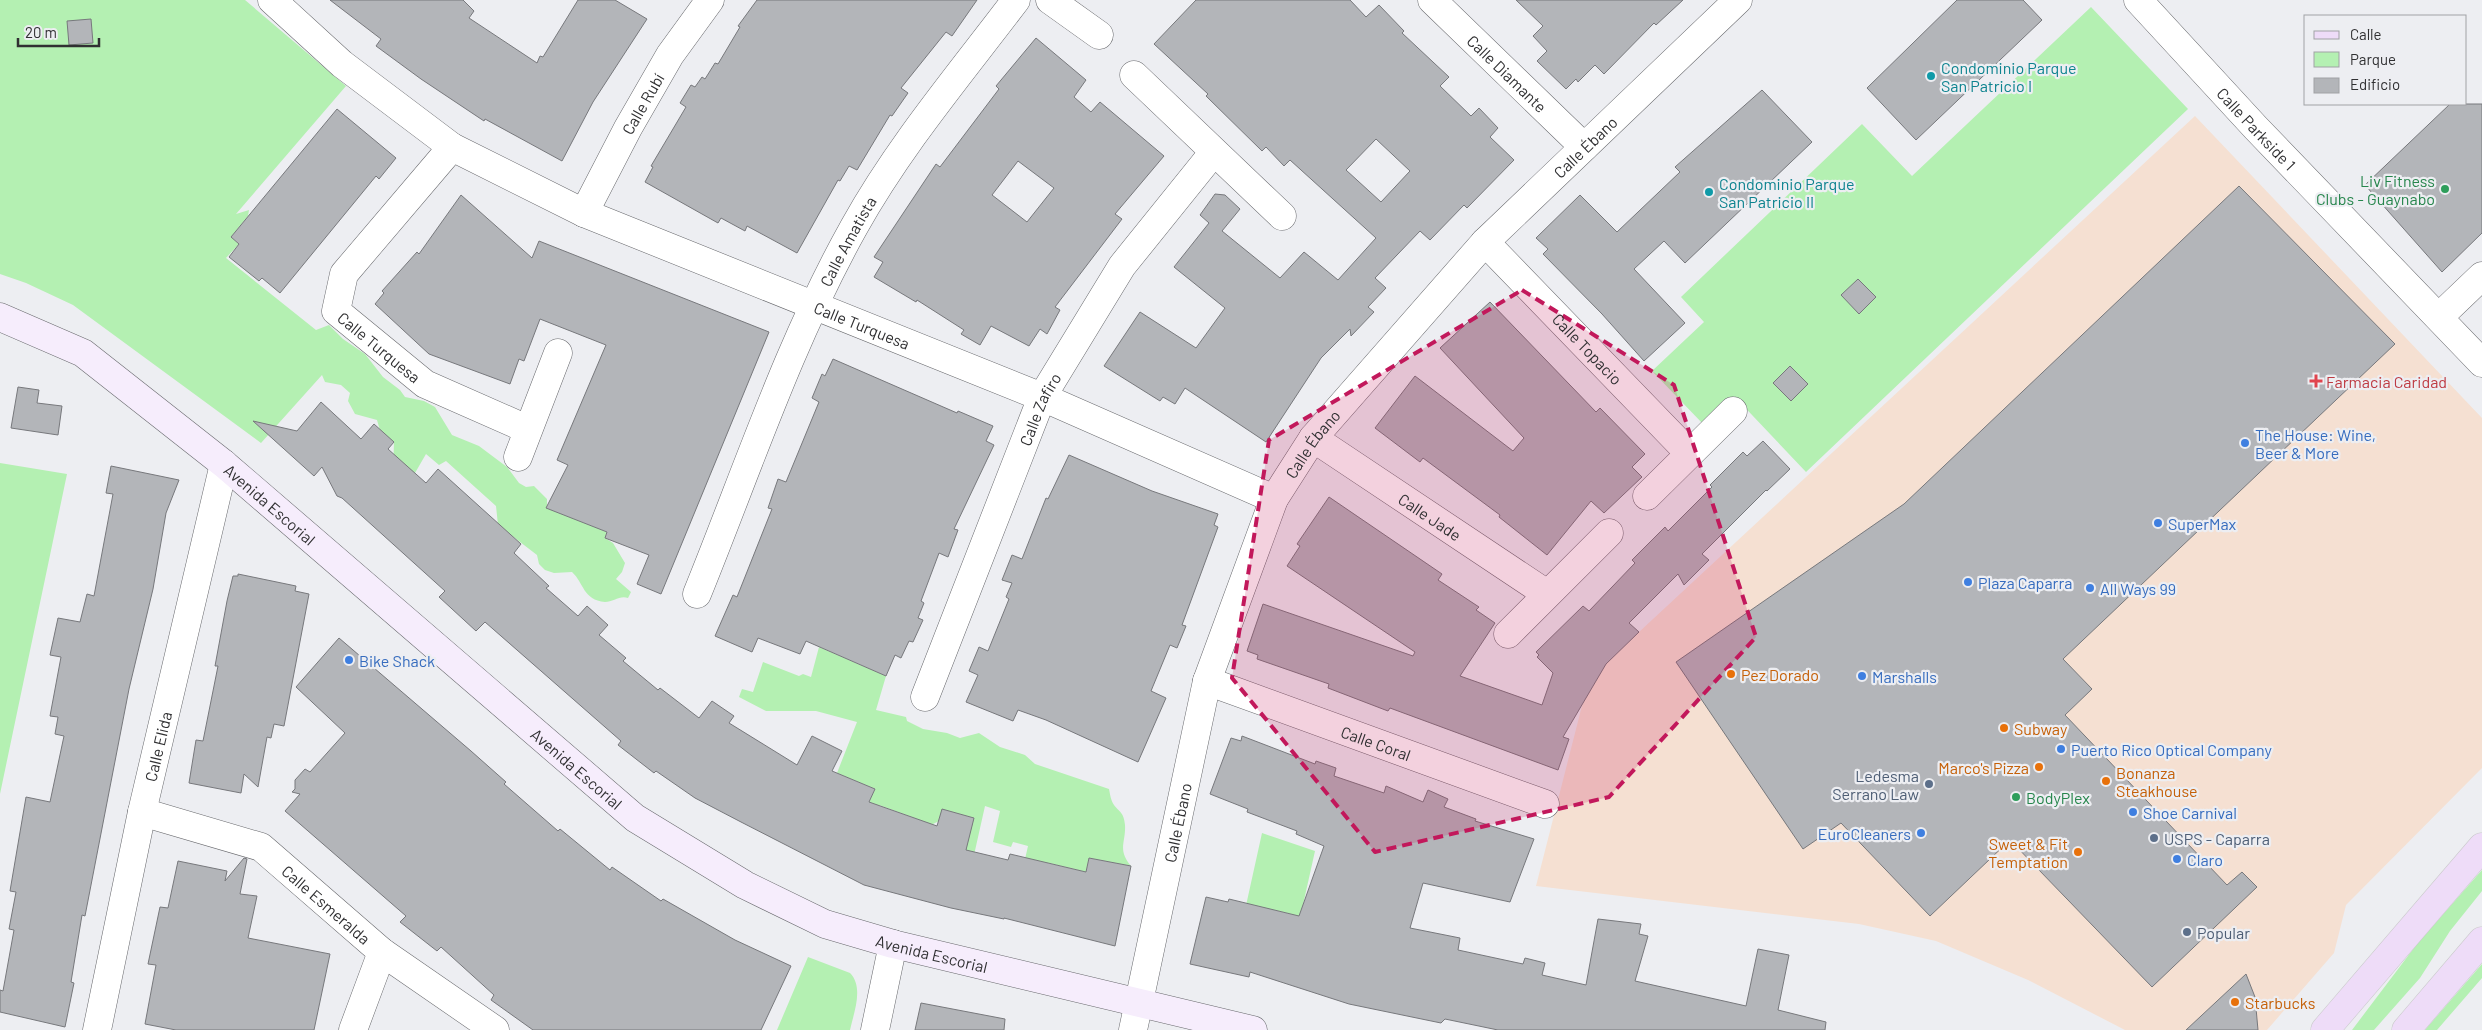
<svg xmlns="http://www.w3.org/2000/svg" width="2482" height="1030" font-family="Barlow,sans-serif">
  <rect width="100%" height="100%" fill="#edeef2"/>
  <!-- commercial -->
  <path fill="#f5e0d2" d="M2195,116L2482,418V768L2346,905L2334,953L2267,1030H2125L2028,980L1936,941L1859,924L1536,886L1586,690L1597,671Z"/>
  <!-- green -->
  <path fill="#b4f0b2" d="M0,0H245L346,86L236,214L249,210L248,216L231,237L239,244L226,258L316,330L329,325L343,339L365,354L383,377L400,390L405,397L424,401L435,407L452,435L479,446L507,467L519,483L526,487L534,486L547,499V508L607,532L605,538L613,543L625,563L622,572L616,579L631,592L628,598C620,595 613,602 605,602C583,600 584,583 572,572L554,573L545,570L539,564L537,555L498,525L496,506L446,461L439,465L426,454L415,473L407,477L393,473L394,442L381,434L377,420L355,414L348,401L350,393L341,385L325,382L322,375L261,443L73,305L26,283L0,274Z
    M2091,7L2188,109L1806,472L1734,396L1704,425L1652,371L1704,322L1681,297L1862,124L1912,176Z
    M0,463L67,474L0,794Z
    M819,647L886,676L876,710L906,717L907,721L923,729L947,733L960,738L979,733L1000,747L1025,755L1035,764L1109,789C1110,794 1111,801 1114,805C1119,812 1124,812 1125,825C1126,843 1117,849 1131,866L1089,858L1074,928L1065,925L1078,870L1049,863L1023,868L1028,846L1013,842L1011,847L993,842L1000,811L985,806L972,864L961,859L974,818L942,810L939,821L929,826L917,819L879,805L853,874L846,854L875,789L837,773L857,722L816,711H766L739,697L742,689L753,692L763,662L799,676L803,674L811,677Z
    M1262,833L1315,851L1286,981L1291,914L1278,911L1232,969Z
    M2482,870V891L2450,931L2420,978L2374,1030H2352L2417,944Z
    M808,957L850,973C864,987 854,1012 850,1030H777Z
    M2482,964V978L2437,1030H2425Z"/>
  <!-- building -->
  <path fill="#b3b5b9" stroke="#77787c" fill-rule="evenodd" d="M330,0H463L474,11L469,18L537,63L540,56L543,57L578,0H615L647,19L593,102L562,161L485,119L484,121L421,79L376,46L381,39Z
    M757,0H977L952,36L946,32L901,88L908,93L892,116L890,115L857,170L849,166L840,181L838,180L797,253L747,226L745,231L721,218L718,223L645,182L653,167L651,166L686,107L680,103L691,85L695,87L702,77L705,79L715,63L718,64L740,27L738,26Z
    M1196,0H1350L1366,17L1379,5L1404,31L1402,33L1449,77L1440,86L1471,116L1479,108L1498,128L1490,137L1514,160L1467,208L1464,205L1430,240L1420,231L1375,278L1386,288L1368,307L1374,312L1351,336L1350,329L1321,358L1266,442L1185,388L1175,404L1163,397L1160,401L1104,366L1140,312L1196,348L1225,308L1174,267L1209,223L1200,215L1215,194L1225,195L1240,209L1222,231L1280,278L1304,252L1338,280L1376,238L1290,160L1284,166L1266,147L1262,151L1206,96L1208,94L1154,44ZM1376,139L1410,171L1381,202L1346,170Z
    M1516,0H1683L1656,25L1654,23L1604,74L1595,65L1578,82L1576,79L1566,89L1537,61L1547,51L1533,36L1543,26Z
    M1957,0H2023L2042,20L1916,140L1867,88Z
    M91,19L93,43L69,45L67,21Z
    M1036,38L1086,80L1074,97L1091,112L1100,102L1164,156L1115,214L1122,219L1055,307L1060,310L1047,334L1040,329L1029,346L991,326L980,345L961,334L964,330L917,300L916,302L874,277L883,262L874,257L936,164L940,167L999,89L996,86ZM1018,161L1054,188L1027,222L992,195Z
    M1762,90L1812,142L1685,263L1664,241L1634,269L1685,323L1644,361L1602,314L1543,254L1548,249L1536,238L1580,195L1617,232L1680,172L1675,167Z
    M2450,104H2482V233L2442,272L2365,185Z
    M337,109L396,158L379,179L376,176L280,293L262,278L259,281L229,257L239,244L231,237Z
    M2239,186L2395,344L2063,659L2092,689L2065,715L2227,885L2242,872L2257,887L2152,987L2010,840L1930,916L1841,823L1803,849L1676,662L1904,504Z
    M461,195L532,258L539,241L769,332L661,594L637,584L649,555L605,538L607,532L546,508L568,465L557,460L606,345L540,319L524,361L519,359L510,384L429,354L375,304L384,293L382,291L417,252L419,254Z
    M1858,279L1876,297L1859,314L1841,295Z
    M1490,302L1596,412L1600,408L1645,454L1632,467L1642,477L1604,513L1591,501L1547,555L1499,517L1500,515L1423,458L1420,462L1375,428L1415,376L1513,451L1524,438L1440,348Z
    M833,359L957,413L958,411L993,426L986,441L994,445L954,529L958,530L948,557L939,553L921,601L924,603L918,618L923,620L913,642L909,641L901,658L895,655L886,676L806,641L800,654L758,638L752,652L715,636L733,595L737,597L772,509L768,508L778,479L786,482L819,402L812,398L822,374L825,376Z
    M1790,366L1808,384L1791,401L1773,383Z
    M18,387L39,390L37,403L62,406L58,435L11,428Z
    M321,402L361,439L374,424L394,442L388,449L426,483L438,469L521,544L514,553L549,586L546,588L578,616L587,606L608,625L599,635L626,658L623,661L658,690L660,688L699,718L712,701L734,716L729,723L797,765L812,736L842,751L832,771L875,789L869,802L937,826L942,809L974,818L966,850L1008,860L1010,854L1086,872L1089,858L1131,866L1115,946L1004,918V919L951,908L864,885L741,822L695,798L656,771L654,773L618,745L621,741L485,622L476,631L439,597L445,591L342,498L337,496L322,467L314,476L253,421L297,431Z
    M1763,441L1790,469L1767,491L1766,490L1702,554L1709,560L1684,585L1678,574L1629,623L1639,632L1606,664L1563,737L1569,739L1558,770L1390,708L1388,711L1328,688L1329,684L1257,659L1258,655L1247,651L1263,604L1413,656L1415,652L1287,566L1300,546L1297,544L1329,497L1442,574L1438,580L1479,607L1476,610L1495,623L1460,676L1542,705L1553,673L1537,657L1539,655L1536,652L1583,606L1589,611L1635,563L1632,560L1665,527L1668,531L1712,487L1710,485L1743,452L1747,456Z
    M1069,455L1152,491L1218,514L1214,525L1218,527L1182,625L1186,626L1177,648L1170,645L1151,691L1166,698L1138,762L1046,720L1018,710L1013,721L966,702L978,675L969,671L979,647L988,651L1009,599L1006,597L1012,583L1002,580L1012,555L1022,559L1046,498L1048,499Z
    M111,466L179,480L166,513L153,589L129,689L85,916L82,915L71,982L74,983L65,1027L0,1012V990L3,991L14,930L9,929L16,892L10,891L26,797L50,802L64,736L55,734L58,717L50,716L61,657L50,655L58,618L80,622L87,594L94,596L113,494L106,493Z
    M238,574L296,586L295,591L309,594L284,726L274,724L271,738L267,737L258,787L244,774L241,793L189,783L196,740L203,741L218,666H215L227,601L233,576H238Z
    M339,638L471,751L506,782L504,784L558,831L560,829L610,870L612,867L661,901L663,899L735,940L791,966L761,1030H533L491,1000L494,995L441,947L437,951L400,922L406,916L285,811L300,794L292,792L295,789V780L305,769L310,772L345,733L296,687Z
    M1242,736L1315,764L1316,761L1336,768L1334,776L1384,793L1386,786L1423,802L1428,790L1448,799L1444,807L1476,819L1475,821L1534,839L1510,902L1423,883L1410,928L1460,938L1458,950L1523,964L1525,958L1545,963L1542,975L1586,985L1598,919L1641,924L1639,934L1648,936L1635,981L1746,1006L1758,949L1789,955L1778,1010L1826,1022L1825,1030H1498L1445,1019L1441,1023L1349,1004L1250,972L1249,977L1190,964L1206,897L1228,902L1229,899L1299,916L1324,846L1296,834L1297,831L1247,812L1248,809L1210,794L1231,738L1241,741Z
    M244,858L247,859L240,894L257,896L248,938L330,954L314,1030H176L145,1024L156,965L148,964L160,907L168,908L178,861L227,871L225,881Z
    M2246,974L2255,997L2258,1030H2186Z
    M921,1003L1005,1019L1004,1030H915Z"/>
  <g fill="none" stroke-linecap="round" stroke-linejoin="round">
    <!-- street casing -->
    <g stroke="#68696d" stroke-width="29">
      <g id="street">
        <path id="s1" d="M272,0L342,64L452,147L584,213L1042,397L1274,499"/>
        <path d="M1050,0L1099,35"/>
        <path id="s2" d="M1432,0L1584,147"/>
        <path id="s3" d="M2138,0L2256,128L2482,363"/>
        <path d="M1134,75L1282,216"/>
        <path id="s4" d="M452,147L344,274L336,311L425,384L527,429"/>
        <path id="s5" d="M584,213L628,128L670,55L710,0"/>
        <path id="s6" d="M1485,242L1689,453"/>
        <path d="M2439,317L2482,276"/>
        <path id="s7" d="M1313,438L1547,594"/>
        <path d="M518,457L558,353"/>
        <path d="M1647,496L1733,411"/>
        <path id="s8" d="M697,594C747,471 789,343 854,227C899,146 960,74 1016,0"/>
        <path d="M1508,634L1609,533"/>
        <path id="s9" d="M1207,681L1545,804"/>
        <path id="s10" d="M925,697L1042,397L1122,266L1213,153"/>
        <path id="s11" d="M142,812L261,847L382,952L495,1030"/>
        <path id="s12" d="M97,1030L142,812L224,464"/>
        <path d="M353,1030L382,952"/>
        <path d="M875,1030L893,944"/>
        <path id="s13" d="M1133,1030L1207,681L1274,499L1313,438L1485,242L1738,0"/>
      </g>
    </g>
    <!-- secondary casing -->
    <g stroke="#68696d" stroke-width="29">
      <g id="secondary">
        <path id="s14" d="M0,317L83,353L224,464L635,818L745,885L825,924L893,944L1253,1030"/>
      </g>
    </g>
    <!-- primary casing -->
    <g stroke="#c9c9ca" stroke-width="29">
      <path id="primary" d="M2325,1030L2482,847
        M2406,1030L2482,941"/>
    </g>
    <!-- street -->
    <use href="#street" stroke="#fff" stroke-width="28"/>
    <!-- secondary -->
    <use href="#secondary" stroke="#f6edfc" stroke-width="28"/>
    <!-- primary -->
    <use href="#primary" stroke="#eedcf8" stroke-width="28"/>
  </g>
  <!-- marked area -->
  <path fill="#c2185b" fill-opacity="0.2" stroke="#c2185b" stroke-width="4" stroke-dasharray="10 6" stroke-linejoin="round" d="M1522,290L1674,385L1756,637L1609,797L1375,852L1232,678L1269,440Z"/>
  <!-- markers -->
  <g fill="#0f9aa8" stroke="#edeef2" stroke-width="2">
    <circle cx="1931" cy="76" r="5"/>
    <circle cx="1709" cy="192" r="5"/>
  </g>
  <g fill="#2e9e5b" stroke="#edeef2" stroke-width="2">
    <circle cx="2445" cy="189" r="5"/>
    <circle cx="2016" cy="797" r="5"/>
  </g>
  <path fill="#e0444e" stroke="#edeef2" stroke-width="2" d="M2313.5 373.5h5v5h5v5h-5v5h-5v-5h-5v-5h5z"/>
  <g fill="#3f7fe0" stroke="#edeef2" stroke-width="2">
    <circle cx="2245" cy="443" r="5"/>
    <circle cx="2158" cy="523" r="5"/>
    <circle cx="1968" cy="582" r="5"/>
    <circle cx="2090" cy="588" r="5"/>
    <circle cx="349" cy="660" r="5"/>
    <circle cx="1862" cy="676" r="5"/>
    <circle cx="2061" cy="749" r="5"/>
    <circle cx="2133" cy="812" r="5"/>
    <circle cx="1921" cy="833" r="5"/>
    <circle cx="2177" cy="859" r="5"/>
  </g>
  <g fill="#e8710a" stroke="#edeef2" stroke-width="2">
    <circle cx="1731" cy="674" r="5"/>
    <circle cx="2004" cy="728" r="5"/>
    <circle cx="2039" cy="767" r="5"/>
    <circle cx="2106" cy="781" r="5"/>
    <circle cx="2078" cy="852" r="5"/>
    <circle cx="2235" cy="1002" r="5"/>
  </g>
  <g fill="#5c6f8a" stroke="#edeef2" stroke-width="2">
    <circle cx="1929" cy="784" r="5"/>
    <circle cx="2154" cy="838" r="5"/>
    <circle cx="2187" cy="932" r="5"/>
  </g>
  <g text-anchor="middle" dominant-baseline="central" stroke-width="4.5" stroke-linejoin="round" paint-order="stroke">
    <!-- culture labels -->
    <g font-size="16" fill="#0d838f" stroke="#edeef2" text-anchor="start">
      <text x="1941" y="67">Condominio Parque<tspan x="1941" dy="18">San Patricio I</tspan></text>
      <text x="1719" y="183">Condominio Parque<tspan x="1719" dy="18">San Patricio II</tspan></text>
    </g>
    <!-- street labels -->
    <g font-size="16" fill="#303032" stroke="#edeef2">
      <text stroke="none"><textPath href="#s2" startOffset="105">Calle Diamante</textPath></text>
      <text stroke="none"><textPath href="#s5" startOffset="124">Calle Rubí</textPath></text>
      <text stroke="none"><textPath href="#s3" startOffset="175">Calle Parkside 1</textPath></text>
      <text stroke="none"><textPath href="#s13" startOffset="1022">Calle Ébano</textPath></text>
      <text stroke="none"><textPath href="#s8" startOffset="384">Calle Amatista</textPath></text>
      <text stroke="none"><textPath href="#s1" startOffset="680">Calle Turquesa</textPath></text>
      <text stroke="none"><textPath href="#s4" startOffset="261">Calle Turquesa</textPath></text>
      <text stroke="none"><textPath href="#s6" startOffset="148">Calle Topacio</textPath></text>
      <text stroke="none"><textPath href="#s10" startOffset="310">Calle Zafiro</textPath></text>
      <text stroke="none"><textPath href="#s13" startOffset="618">Calle Ébano</textPath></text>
      <text stroke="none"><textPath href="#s14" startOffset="331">Avenida Escorial</textPath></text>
      <text stroke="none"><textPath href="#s7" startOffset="141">Calle Jade</textPath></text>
      <text stroke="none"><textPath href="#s9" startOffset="180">Calle Coral</textPath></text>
      <text stroke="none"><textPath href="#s12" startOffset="290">Calle Elida</textPath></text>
      <text stroke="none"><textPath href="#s14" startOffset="736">Avenida Escorial</textPath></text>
      <text stroke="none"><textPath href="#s13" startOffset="212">Calle Ébano</textPath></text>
      <text stroke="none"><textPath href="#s11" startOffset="211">Calle Esmeralda</textPath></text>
      <text stroke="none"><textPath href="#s14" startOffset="1141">Avenida Escorial</textPath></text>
    </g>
    <!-- leisure labels -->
    <g font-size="16" fill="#27864d" stroke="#edeef2" text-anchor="end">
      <text x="2435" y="180">Liv Fitness<tspan x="2435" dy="18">Clubs - Guaynabo</tspan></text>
      <text x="2026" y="797" text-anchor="start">BodyPlex</text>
    </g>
    <!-- health labels -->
    <g font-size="16" fill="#be3a42" stroke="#edeef2" text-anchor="start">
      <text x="2326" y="381">Farmacia Caridad</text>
    </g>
    <!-- shop labels -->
    <g font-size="16" fill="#366cbe" stroke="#edeef2" text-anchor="start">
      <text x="2255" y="434">The House: Wine,<tspan x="2255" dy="18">Beer &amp; More</tspan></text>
      <text x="2168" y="523">SuperMax</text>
      <text x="1978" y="582">Plaza Caparra</text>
      <text x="2100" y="588">All Ways 99</text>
      <text x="359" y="660">Bike Shack</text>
      <text x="1872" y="676">Marshalls</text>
      <text x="2071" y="749">Puerto Rico Optical Company</text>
      <text x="2143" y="812">Shoe Carnival</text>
      <text x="1911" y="833" text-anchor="end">EuroCleaners</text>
      <text x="2187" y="859">Claro</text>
    </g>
    <!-- food labels -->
    <g font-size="16" fill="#c56008" stroke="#edeef2" text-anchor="start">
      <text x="1741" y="674">Pez Dorado</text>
      <text x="2014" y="728">Subway</text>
      <text x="2029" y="767" text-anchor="end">Marco's Pizza</text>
      <text x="2116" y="772">Bonanza<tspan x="2116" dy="18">Steakhouse</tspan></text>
      <text x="2068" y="843" text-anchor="end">Sweet &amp; Fit<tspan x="2068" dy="18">Temptation</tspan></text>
      <text x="2245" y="1002">Starbucks</text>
    </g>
    <!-- service labels -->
    <g font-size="16" fill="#4e5e75" stroke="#edeef2" text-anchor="start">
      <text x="1919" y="775" text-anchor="end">Ledesma<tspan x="1919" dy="18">Serrano Law</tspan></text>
      <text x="2164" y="838">USPS - Caparra</text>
      <text x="2197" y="932">Popular</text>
    </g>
  </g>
  <!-- legend -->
  <rect x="2304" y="15" width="162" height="90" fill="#edeef2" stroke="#a1a2a5"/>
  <rect x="2314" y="31" width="25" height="8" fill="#eedcf8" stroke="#a1a2a5"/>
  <text x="2350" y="40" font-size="15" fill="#303032">Calle</text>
  <rect x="2314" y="52" width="25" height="15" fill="#b4f0b2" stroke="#a1a2a5"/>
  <text x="2350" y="65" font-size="15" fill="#303032">Parque</text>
  <rect x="2314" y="78" width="25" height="15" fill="#b3b5b9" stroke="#a1a2a5"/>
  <text x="2350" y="90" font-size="15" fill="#303032">Edificio</text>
  <!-- scale -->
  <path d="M18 38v8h81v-8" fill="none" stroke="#303032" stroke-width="2.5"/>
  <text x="25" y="38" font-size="15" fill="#303032" stroke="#edeef2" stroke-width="4" paint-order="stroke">20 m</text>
</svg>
